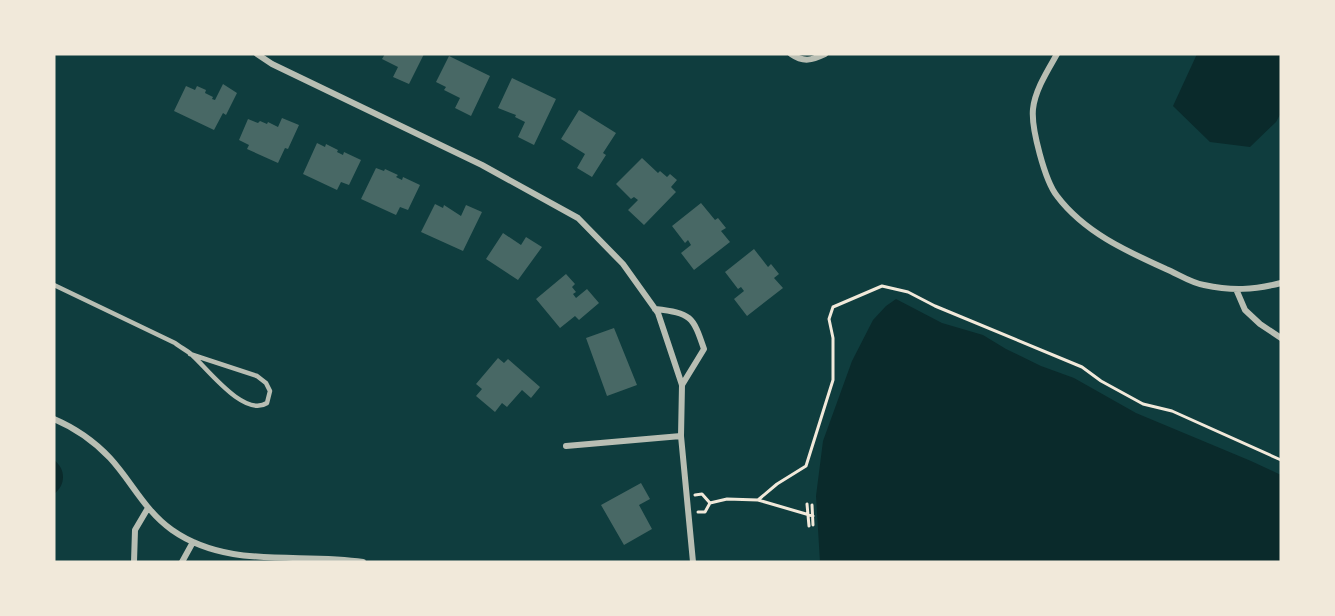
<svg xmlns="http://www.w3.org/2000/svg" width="1335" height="616" font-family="Quicksand,sans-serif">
  <rect width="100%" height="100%" fill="#0f3d3e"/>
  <!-- water -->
  <path fill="#0a2a2b" d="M1197,54H1281V113L1276,122L1250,147L1210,142L1173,106Z
    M896,299L942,323L983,335L1006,349L1041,366L1074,378L1136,413L1251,461L1281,475V562H820L816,496L823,441L852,361L873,320L886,306Z
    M54,460C66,469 66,485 54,494Z"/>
  <!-- building -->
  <path fill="#486865" d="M385,54H424L409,84L393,77L398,67L382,59Z
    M449,56L490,76L471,116L455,108L460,98L444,90L446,87L436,82Z
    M512,78L556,99L534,145L518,137L525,122L515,117L516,115L498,108Z
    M223,84L237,93L226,115L223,113L214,130L174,111L186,86L195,90L197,86L206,90L205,93L213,97L212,99L215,100Z
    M579,110L616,133L603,153L606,155L592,177L577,168L585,154L561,139Z
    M282,118L299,125L288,149L285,148L278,163L247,149L249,145L239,140L248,119L258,123L260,121L267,124L268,122L278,127Z
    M317,143L325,147L326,144L338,150L337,152L343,155L344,152L361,160L349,185L341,182L337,190L303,174Z
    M642,158L658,173L660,171L667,177L670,174L677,180L671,187L676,192L644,225L628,210L638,200L634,197L631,199L616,184Z
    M376,168L384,171L385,169L398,175L396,177L402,180L403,177L420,185L408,210L400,207L396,215L361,199Z
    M701,203L715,220L718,218L726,228L721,231L730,242L694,270L681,253L691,245L688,240L685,243L672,226Z
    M435,204L443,208L444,205L461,216L466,205L482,212L463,251L421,232Z
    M503,233L521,245L526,237L542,247L518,280L486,259Z
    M754,249L768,267L771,264L779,274L774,278L783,288L747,316L734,299L744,291L741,287L738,289L725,272Z
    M566,274L575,284L572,287L576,292L573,294L576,298L587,289L599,303L579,320L575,316L560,328L536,299Z
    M614,328L637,385L607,396L586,338Z
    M498,358L504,363L508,359L540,387L531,398L522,390L507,407L502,403L495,412L476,396L482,389L476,384Z
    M641,483L650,499L639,505L652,529L624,545L601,505Z"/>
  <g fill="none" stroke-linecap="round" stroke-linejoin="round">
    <!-- path -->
    <path stroke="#f1e9da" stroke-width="3" d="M695,495L702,494L710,503
      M758,500L813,516
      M807,504L809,526
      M812,505L813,525
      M698,512H705L710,503L727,499L758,500L777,484L806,466L833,380V338L829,319L833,307L882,286L908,292L935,306L1082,367L1101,381L1143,404L1172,411L1281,460"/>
    <!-- service -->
    <path stroke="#b8beb3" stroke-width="4.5" d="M54,285L175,343C180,347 186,350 191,354C207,368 244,418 267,403L270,391L266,383L257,376L190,354"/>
    <!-- minor -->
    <path stroke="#b8beb3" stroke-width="6" d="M257,54L272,64L482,165L578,218L623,264L658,313L682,385L681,436L693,562
      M791,54C804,63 812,60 825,54
      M1057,54C1048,70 1035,90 1033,109C1031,128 1045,181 1057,196C1084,232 1126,251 1166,269C1178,274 1191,283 1204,285C1232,291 1254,290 1281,283
      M1236,289L1245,310L1260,324L1281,338
      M655,309C691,313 693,316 704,349L682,385
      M54,419C75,428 94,441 110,458C132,482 145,511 172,530C229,570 299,552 363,562
      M566,446L681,436
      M134,562L135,530L148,508
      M182,562L193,542"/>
  </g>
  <!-- border -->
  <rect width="1335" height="616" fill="none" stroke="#f1e9da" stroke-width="111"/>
</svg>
